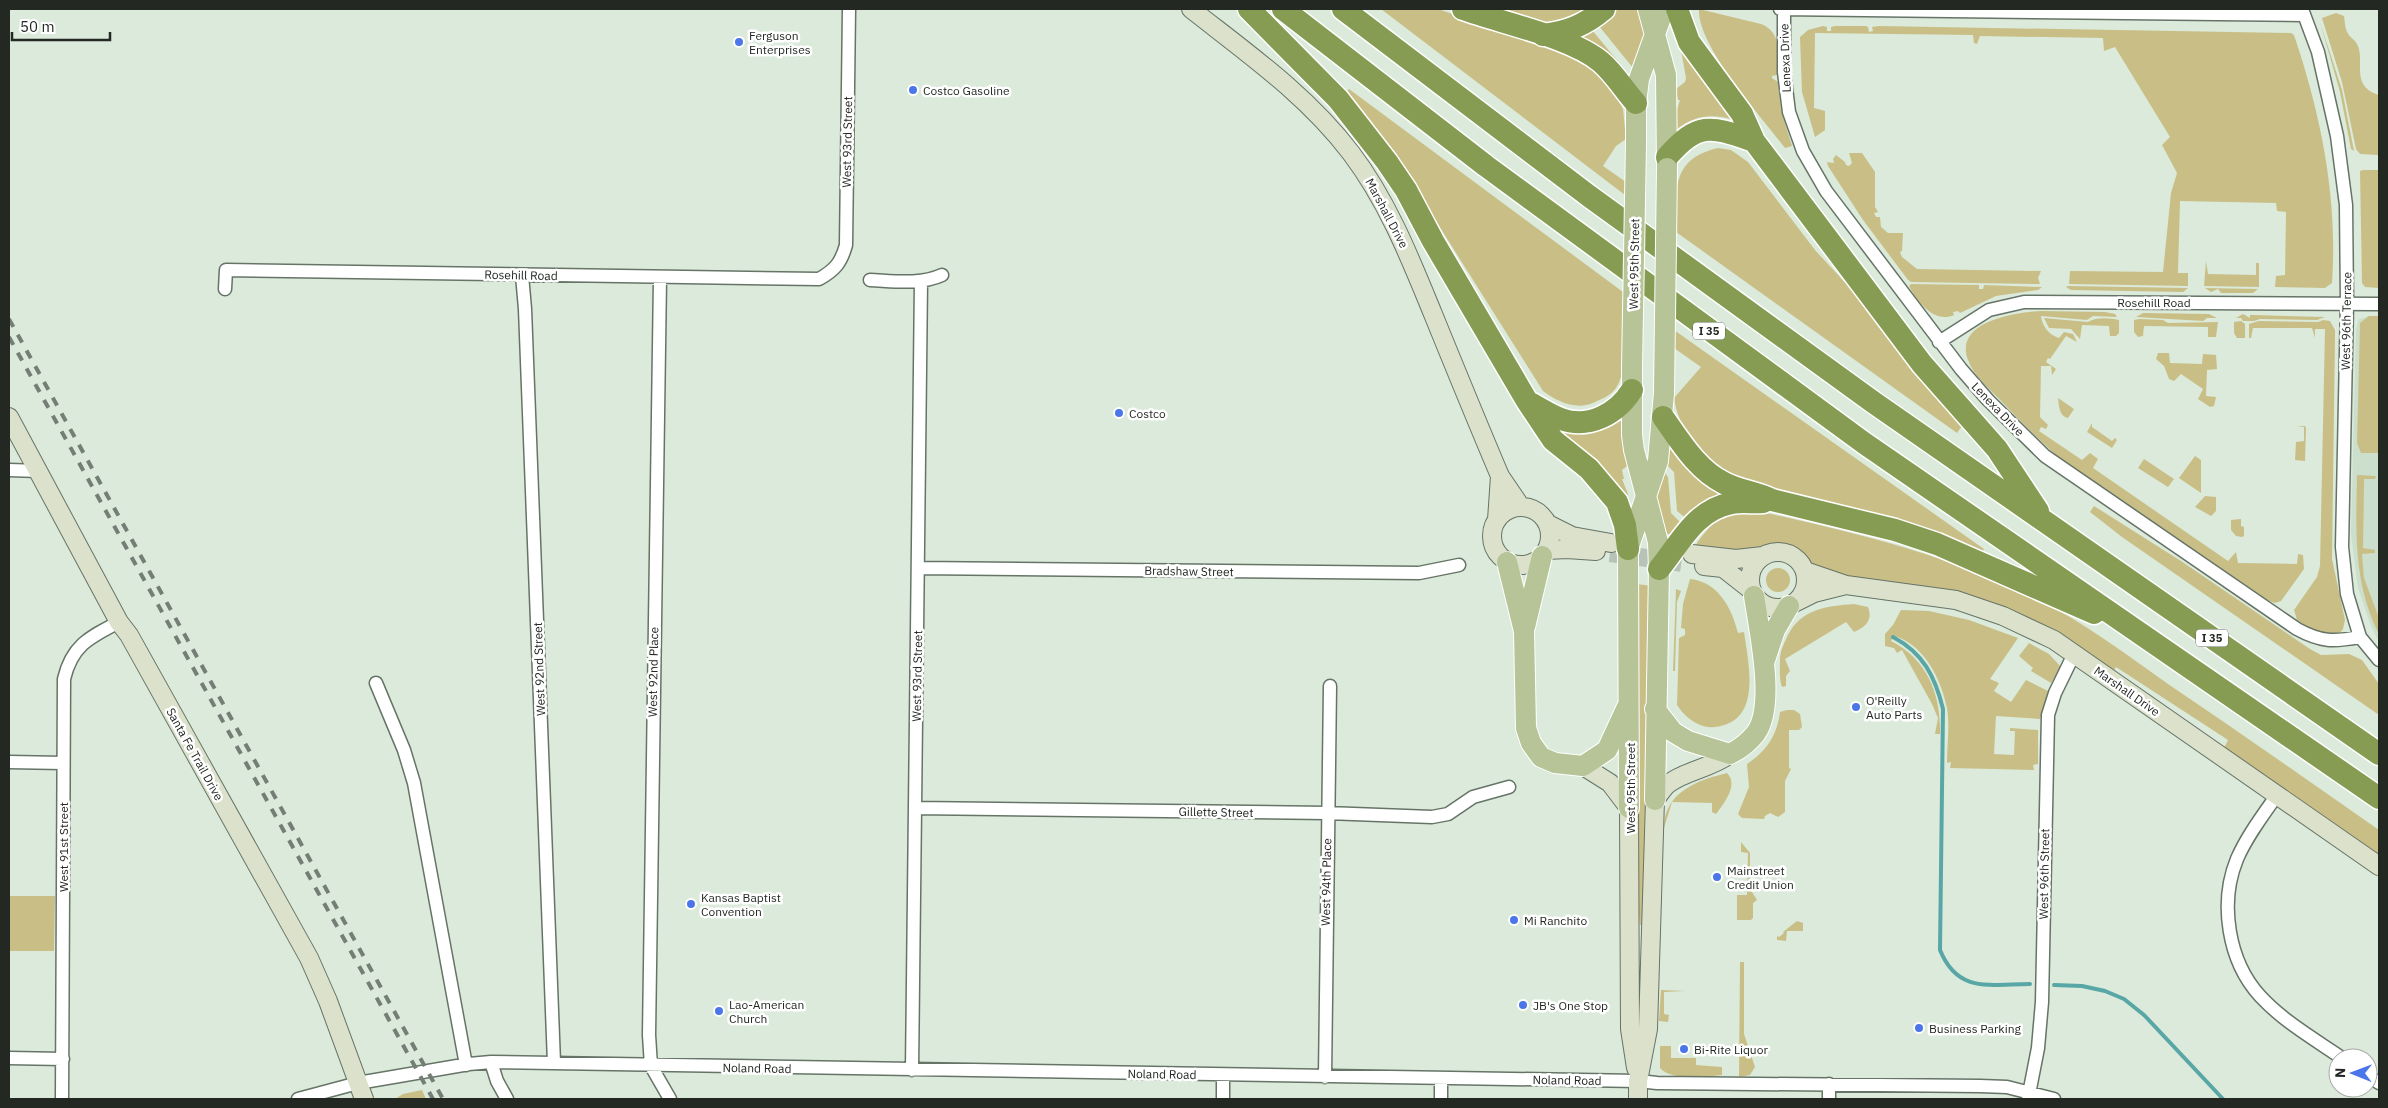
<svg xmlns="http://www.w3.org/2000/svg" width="2388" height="1108" font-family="'IBM Plex Sans',sans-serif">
  <rect width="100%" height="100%" fill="#dbeadb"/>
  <!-- built -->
  <path fill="#cbdfcc" d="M2369,316H2379V642L2371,626L2358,588L2351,534L2356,329L2359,319Z"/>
  <!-- green -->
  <path fill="#c9bf86" d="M1381,9H1438L1536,42L1590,63L1614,91L1623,109L1626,139L1616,146L1603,166L1626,182L1625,195Z
    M1494,9H1588C1553,33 1532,20 1494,9Z
    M1615,9H1638L1645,33L1633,68L1599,26Z
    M1699,9L1761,24C1782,32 1779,55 1777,75L1772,76V78L1778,82L1781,110L1792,146L1785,148C1762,117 1697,46 1699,9Z
    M2336,13L2344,16C2345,23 2345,30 2349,35C2351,38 2356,41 2357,44C2366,60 2349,86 2379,95V155L2360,154L2356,149L2342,82L2322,18Z
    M2320,22L2342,90L2354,151L2351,149L2340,92Z
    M1823,26L1827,27V31H1831V27L1835,26H1866L1868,27L1869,32L1873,31L1872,27L1879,26L2291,33L2294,35C2321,115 2338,198 2332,283L2325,288L2275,287L2276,276L2285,275L2286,212L2277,211L2276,203L2180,201L2178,273H2188V286L2069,284L2070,271L2163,272L2171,193L2177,173L2162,145L2170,137L2115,47L2104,51L2103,38L1980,36L1977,44L1974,43L1973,35L1815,33L1814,108L1825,111V130L1815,137L1802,92L1800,37L1808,30Z
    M1592,30L1630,76L1631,80L1578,37Z
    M1681,50L1734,114L1730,119C1710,113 1693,117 1677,129L1676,113L1680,100H1678L1676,89L1685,82L1686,78Z
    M1349,89L1623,292C1623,318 1630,367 1616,388C1610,396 1602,399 1593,403C1575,410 1558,402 1543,391L1405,172L1344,94Z
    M1718,148L1731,150L1748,162L1815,250L1864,303L1911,365L1962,426L1957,433L1676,232C1676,191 1670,159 1718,148Z
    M1849,153H1862L1875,172V207L1878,212L1874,213L1876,217H1880L1881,227L1888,233H1903L1902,251L1900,252L1902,257L1917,269L2041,271L2038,278L2040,284L1911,282L1908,280L1863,220L1828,166L1827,162L1834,163L1833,159L1836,155L1845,162L1846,165L1849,166L1852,163Z
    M2363,170H2379V288L2365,287L2362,283L2360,171Z
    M2206,261L2208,274L2256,275V263H2259V287L2204,286Z
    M1911,284L1979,285V289H1983L1984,285L2042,287L2038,290L1996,296L1960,313L1958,311L1953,312L1954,315C1934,324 1917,301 1909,286Z
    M2066,287L2068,286L2188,288L2183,292L2071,290Z
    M2205,288L2258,289L2253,293H2221L2218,289L2211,292Z
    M2041,311L2105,312L2115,314L2117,317L2093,316L2087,320L2041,316C2042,326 2049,335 2059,338L2064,332L2073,334L2077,342L2066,336L2050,359L2048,358L2046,362L2056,369L2052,375L2051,366H2041L2040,417L2048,425L2046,429L2041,427L2039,431L2082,460L2090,453L2098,459L2093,468L2228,561L2236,552L2238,563L2297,564L2298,554L2303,555L2304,569L2281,601L2275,603L2267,600C2228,573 2187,547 2147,520C2126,507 2104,494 2084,479C2055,456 2029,430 2004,404C1992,391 1974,377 1968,360C1953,321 2017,312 2041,311Z
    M2143,313L2209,314L2217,318H2207L2203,321L2136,317Z
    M2243,314L2250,318V315H2254L2325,317L2317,320L2260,319L2254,321H2243L2241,318H2236Z
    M2369,316H2379V453H2361L2357,443L2360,323Z
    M2044,318L2088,322C2096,317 2110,318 2119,320V333L2116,336H2110L2109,326L2082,325L2080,339L2071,329L2049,328Z
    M2139,319L2163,320L2168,323L2218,322L2216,337H2208V327L2144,326L2143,336L2138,337L2134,332V320Z
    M2323,320L2330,321L2335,330V337L2332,559L2345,620L2343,629L2339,634L2319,635L2297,620L2294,610L2317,577L2320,566L2325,329H2315V338L2312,328H2253L2251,338H2249V324L2259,321L2318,322Z
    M2241,321L2245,324V338H2237L2234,333V322Z
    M1674,330L1984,549L1981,553L1755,487C1744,482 1727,479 1718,471C1697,453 1678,426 1674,398L1701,367L1674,348Z
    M2158,353H2169L2170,363L2202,364L2203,354L2216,355L2217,369L2207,370L2206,396L2216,397L2214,406L2210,407L2198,399L2203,389L2181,374L2174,381L2169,379L2164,366L2156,359Z
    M2058,398L2074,409L2068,418C2059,416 2059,406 2058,398Z
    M1621,420L1624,421L1627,466L1622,470L1624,479H1622L1628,494L1627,496L1609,474L1560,436L1563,430C1584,435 1603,432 1621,420Z
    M2092,423V427L2112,441L2115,438L2117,440L2112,448L2087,432Z
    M2297,426H2305L2306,428L2305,461L2295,460L2296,442L2304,441V427Z
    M1677,446L1728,490L1687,519L1677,511L1674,472L1667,465L1670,447Z
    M2195,456L2201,460V493L2179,478Z
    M2144,459L2174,479L2168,487L2138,468Z
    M1665,473L1668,477L1671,513L1683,525L1677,535L1666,534L1656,497Z
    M2357,475L2376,476L2375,479H2364V485L2363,548L2375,550V553L2362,554L2364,578L2379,618V634C2353,583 2356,530 2357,475Z
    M2205,496L2216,497V511L2211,516L2195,507Z
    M2094,506L2181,561L2310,649L2321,655L2349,654L2362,660L2379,684V715L2122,537L2090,512Z
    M1758,511C1857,533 1950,555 2041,601C2086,624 2127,655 2168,684C2239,732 2309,781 2379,830V858L2223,750L2228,740L2116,667L2113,672L1943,591L1944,589L1941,588V591L1845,579L1813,565L1795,548L1781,544L1748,552L1694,549C1699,537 1717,517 1730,513C1738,511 1749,512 1758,511Z
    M2241,519V526L2244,527V536L2242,537L2236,536L2231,530V520Z
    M1766 580a12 12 0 1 1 24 0a12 12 0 1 1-24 0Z
    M1690,579C1719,582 1732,609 1738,633L1744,632C1749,666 1762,722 1715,727C1699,729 1685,717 1677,705L1679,638L1685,635V629L1681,628L1683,604Z
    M1636,584L1653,586L1646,748L1643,925H1640L1637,892Z
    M1676,589L1681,591L1677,602L1675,671H1673Z
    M1854,604L1868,607C1873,620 1866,627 1854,632L1846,622L1785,659L1790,671L1786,676V686L1782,687C1779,679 1780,669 1780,660C1780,650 1784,644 1788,635C1801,609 1827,606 1854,604Z
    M1901,610L1929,611L1969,620L2018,638L1990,679L1999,683L1994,691L2011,702L2026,680L2048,691L2040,719L1996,716L1994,754L2014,755L2015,731H2010V728L2038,730V764L2033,765L2034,770L1950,768L1951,762L1947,763C1947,745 1950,726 1947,708C1941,679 1924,644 1894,636L1891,641C1928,660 1941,695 1940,734H1935L1938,718L1932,704L1902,650L1897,653L1894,648L1885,646V634L1893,625Z
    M2029,643L2049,654L2061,667L2051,683L2031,671L2033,668L2019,656Z
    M1787,710H1794L1800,714L1802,727L1799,730H1789V768L1791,769L1785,781V812L1778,817L1770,813L1765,816L1764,819L1742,818L1738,814L1749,787L1747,764C1766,751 1777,736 1780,712Z
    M1727,773C1739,785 1724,803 1716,814L1712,812V803L1672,802L1664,828C1664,792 1698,780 1727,773Z
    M1741,842L1750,853V889L1757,900L1753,903V918L1751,920H1737V895H1747L1748,853L1741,852Z
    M9,896H55L54,951H9Z
    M1797,921L1803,923V931H1787L1786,941L1777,940V936L1779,937L1784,933L1783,932Z
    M1740,962H1744V1034L1755,1067L1750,1075L1739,1077Z
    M1661,990L1685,991L1664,992V1014L1669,1015L1668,1022L1659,1021Z
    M1660,1046H1671V1058H1696V1065L1722,1067V1075C1705,1077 1671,1081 1660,1068Z
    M422,1090L426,1099H395L403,1094Z"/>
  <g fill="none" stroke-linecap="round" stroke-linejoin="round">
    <!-- stream -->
    <path stroke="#58a7a6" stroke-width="4" d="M1893,637C1923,653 1935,676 1943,709L1940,950C1958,994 1990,984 2030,984
      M2054,985L2082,986L2105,991L2124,999L2144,1015L2223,1099"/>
    <!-- secondary-tunnel -->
    <path stroke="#b6c3b6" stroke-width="18" stroke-dasharray="18 9" stroke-linecap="butt" d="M1610,553L1690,564"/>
    <!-- street casing -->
    <g stroke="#667467" stroke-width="15">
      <path id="street" d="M1780,9L2304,15
        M1784,9V72L1789,112L1803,151L1826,191L1961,369L1988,400L2045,456L2297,629C2321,642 2333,642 2360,637
        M2302,9L2318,52L2337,136L2346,205L2347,303L2342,547L2347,594L2360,637L2379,660
        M522,275L525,309L554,1063
        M660,278L649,1035L651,1066L670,1099
        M870,280C894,281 920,285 942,275
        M225,289L226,270L819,279C835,270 841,263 846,245L849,9
        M1939,342L1989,310L2024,302L2379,304
        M9,470L39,471
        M918,568L1419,573L1459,565
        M376,683L404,750L414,783L466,1065
        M9,762L63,763
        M2277,795C2263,815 2247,836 2237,859C2219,903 2228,961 2260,996C2283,1021 2314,1039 2342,1058
        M915,808L1327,813L1432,817L1448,814L1473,797L1509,787
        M9,1058L63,1059
        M491,1062L497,1081L507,1099
        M912,1070L921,281
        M2368,1076L2379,1083
        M1325,1077L1330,686
        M1829,1084V1099
        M62,1099L64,679C72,645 90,637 119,622
        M298,1099L358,1083L469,1064L491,1062L1638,1081L1657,1083L1980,1086L2007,1087L2054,1099
        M1223,1099V1075
        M1441,1099V1079
        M2028,1099L2038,1048L2042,1002L2048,715L2055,693L2074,654"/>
    </g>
    <!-- secondary casing -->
    <g stroke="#667467" stroke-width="20">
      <path id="secondary" d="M1191,9C1247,53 1307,95 1351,153C1388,202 1410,258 1433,314C1455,368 1477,422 1500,476L1521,507
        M9,417L119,622L129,635L309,958L328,1001L364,1099
        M1492 536a29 29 0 1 1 58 0a29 29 0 1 1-58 0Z
        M1497,520L1500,476
        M1548,524L1572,536L1611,543
        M1547,550L1567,549L1596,551
        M1750 580a28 28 0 1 1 56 0a28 28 0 1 1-56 0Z
        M1692,554L1736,559L1763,556
        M1704,566L1723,568L1751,590
        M1805,571L1846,585L1956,600L2003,616L2054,640L2379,866
        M1796,602L1814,593L1846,585
        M1583,766L1610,783L1629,808L1630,1029L1636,1068
        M1638,1099V1081L1648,1029L1655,800C1659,795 1663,788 1668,784C1686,770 1710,769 1730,754"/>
    </g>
    <!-- primary casing -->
    <g stroke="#fff" stroke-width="22">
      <path id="primary" d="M1648,9L1666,75L1667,166
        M1636,144V103L1639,79L1664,9
        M1632,368V435L1634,450L1658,542L1659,569L1655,800
        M1507,562L1524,631L1526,728L1531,743L1541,757L1555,763L1583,766L1607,750L1626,709
        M1525,627L1542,556
        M1765,660L1775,630L1789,606
        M1655,709L1673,732L1688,741L1730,754C1740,749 1749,742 1756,733C1776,705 1759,630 1754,596
        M1629,808L1628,549L1658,461L1664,393"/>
    </g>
    <!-- highway casing -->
    <g stroke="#fff" stroke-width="25">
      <path id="highway" d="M1249,9L1338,99L1387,162L1406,190L1433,241L1527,401L1553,440L1589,469L1617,502L1625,525L1628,549
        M1283,9L1486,166L1864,443L2379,798
        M1343,9L1589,196L1873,402L2379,754
        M1463,9C1502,23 1571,37 1601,62C1615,74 1624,90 1636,103
        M1677,9L1689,42L1742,114L1754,141L1922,364L1997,449L2038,511
        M1543,35C1568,32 1585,25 1604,9
        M1667,157C1699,121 1710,126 1754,141
        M1530,403C1540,408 1550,415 1561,419C1589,429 1617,414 1632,390
        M1663,417C1680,441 1697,470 1724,483C1739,491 1756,492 1772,500L1895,530L1937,544L2094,613
        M1659,569C1681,542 1695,510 1732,503C1742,501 1753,503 1763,502"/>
    </g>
    <!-- street -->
    <use href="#street" stroke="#fff" stroke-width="12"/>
    <!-- secondary -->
    <use href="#secondary" stroke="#dbe1cb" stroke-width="18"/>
    <!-- primary -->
    <use href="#primary" stroke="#b6c498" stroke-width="20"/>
    <!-- highway -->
    <use href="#highway" stroke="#869c53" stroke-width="22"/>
    <!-- rail -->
    <path stroke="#757e75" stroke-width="4" stroke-dasharray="9 9" stroke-linecap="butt" d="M9,319L443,1099
      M9,337L433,1099"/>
    <!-- primary-bridge casing -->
    <g stroke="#fff" stroke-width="22" stroke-linecap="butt">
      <path id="primary-bridge" d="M1632,368L1636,144
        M1664,393L1667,168"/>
    </g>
    <!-- primary-bridge -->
    <use href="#primary-bridge" stroke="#b6c498" stroke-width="20"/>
  </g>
  <!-- markers -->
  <g fill="#4a76e9" stroke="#fff" stroke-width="2">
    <circle cx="739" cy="42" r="5"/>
    <circle cx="913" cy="90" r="5"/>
    <circle cx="1119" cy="413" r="5"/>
    <circle cx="1856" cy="707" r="5"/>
    <circle cx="1717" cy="877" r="5"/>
    <circle cx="691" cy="904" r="5"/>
    <circle cx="1514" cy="920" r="5"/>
    <circle cx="1523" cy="1005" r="5"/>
    <circle cx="719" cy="1011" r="5"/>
    <circle cx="1919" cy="1028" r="5"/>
    <circle cx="1684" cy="1049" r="5"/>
  </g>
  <g text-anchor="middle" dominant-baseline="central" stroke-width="5" stroke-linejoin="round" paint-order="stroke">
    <!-- shield labels -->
    <g fill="#fff" stroke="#656865" stroke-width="1">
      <rect x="1693" y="322.5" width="32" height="17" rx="4"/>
      <rect x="2196" y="629.5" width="32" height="17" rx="4"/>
    </g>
    <g font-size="11" font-weight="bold" fill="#232823">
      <text x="1709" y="331">I 35</text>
      <text x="2212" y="638">I 35</text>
    </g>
    <!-- poi labels -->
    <g font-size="12" fill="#232823" stroke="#fff" text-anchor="start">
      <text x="749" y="35">Ferguson<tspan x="749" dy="14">Enterprises</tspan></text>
      <text x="923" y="90">Costco Gasoline</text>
      <text x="1129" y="413">Costco</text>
      <text x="1866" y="700">O'Reilly<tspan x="1866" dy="14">Auto Parts</tspan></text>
      <text x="1727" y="870">Mainstreet<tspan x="1727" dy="14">Credit Union</tspan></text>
      <text x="701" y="897">Kansas Baptist<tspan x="701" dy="14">Convention</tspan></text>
      <text x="1524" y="920">Mi Ranchito</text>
      <text x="729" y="1004">Lao-American<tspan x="729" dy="14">Church</tspan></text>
      <text x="1533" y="1005">JB's One Stop</text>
      <text x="1929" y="1028">Business Parking</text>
      <text x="1694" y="1049">Bi-Rite Liquor</text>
    </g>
    <!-- street labels -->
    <g font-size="12" fill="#232823" stroke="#fff">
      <text transform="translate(1785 58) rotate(-92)">Lenexa Drive</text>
      <text transform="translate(847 142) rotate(-89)">West 93rd Street</text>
      <text transform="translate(1387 213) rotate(62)">Marshall Drive</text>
      <text transform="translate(1634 264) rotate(-89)">West 95th Street</text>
      <text transform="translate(521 275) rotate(1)">Rosehill Road</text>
      <text x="2154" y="302">Rosehill Road</text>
      <text transform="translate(2346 321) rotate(-89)">West 96th Terrace</text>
      <text transform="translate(1998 409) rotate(46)">Lenexa Drive</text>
      <text transform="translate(1189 571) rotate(1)">Bradshaw Street</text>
      <text transform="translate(539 669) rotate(-92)">West 92nd Street</text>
      <text transform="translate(653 672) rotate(-89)">West 92nd Place</text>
      <text transform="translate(917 676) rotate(-89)">West 93rd Street</text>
      <text transform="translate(2127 691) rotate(35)">Marshall Drive</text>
      <text transform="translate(195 754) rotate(61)">Santa Fe Trail Drive</text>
      <text transform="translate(1630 788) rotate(-90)">West 95th Street</text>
      <text transform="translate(1216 812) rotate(1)">Gillette Street</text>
      <text transform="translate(63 847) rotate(-90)">West 91st Street</text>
      <text transform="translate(2044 874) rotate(-89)">West 96th Street</text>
      <text transform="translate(1326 882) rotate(-89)">West 94th Place</text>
      <text transform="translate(757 1068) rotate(1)">Noland Road</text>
      <text transform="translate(1162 1074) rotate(1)">Noland Road</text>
      <text transform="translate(1567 1080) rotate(1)">Noland Road</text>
    </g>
  </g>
  <!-- border -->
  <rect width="2388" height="1108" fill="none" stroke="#232823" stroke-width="20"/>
  <!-- north arrow -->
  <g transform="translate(2353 1073) rotate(271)"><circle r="24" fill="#ffffff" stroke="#a7a9a7"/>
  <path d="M0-4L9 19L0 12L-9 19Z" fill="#4a76e9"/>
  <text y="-8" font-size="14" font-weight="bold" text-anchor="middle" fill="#232823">N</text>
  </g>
  <!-- scale -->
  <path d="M12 32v8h98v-8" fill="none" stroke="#232823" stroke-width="2.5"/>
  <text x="20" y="32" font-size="15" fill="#232823" stroke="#ffffff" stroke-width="4" paint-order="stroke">50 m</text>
</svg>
